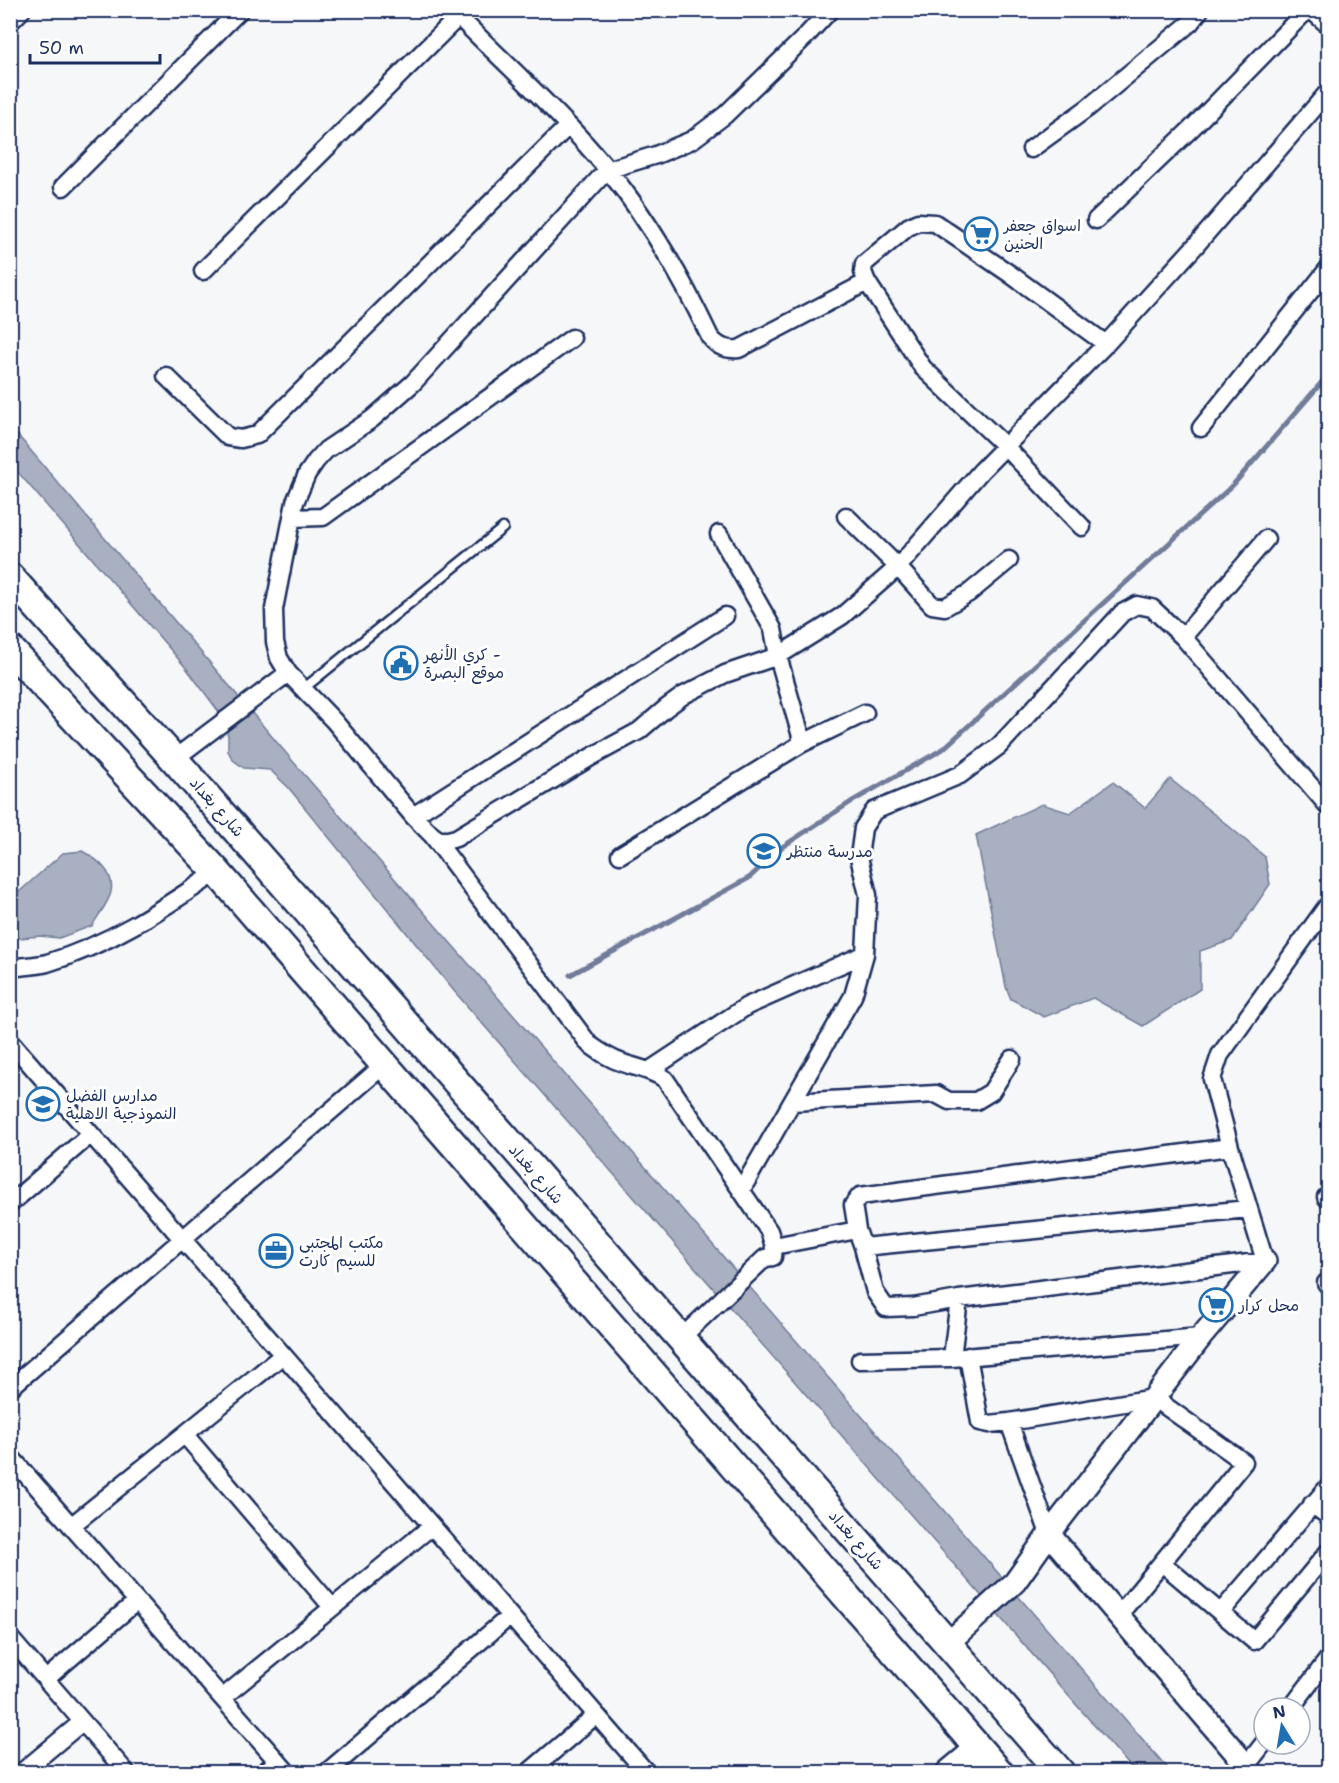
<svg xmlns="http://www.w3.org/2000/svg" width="1339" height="1783" font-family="'Shantell Sans','Playpen Sans Arabic',sans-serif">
  <rect width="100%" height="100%" fill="#f6f7f9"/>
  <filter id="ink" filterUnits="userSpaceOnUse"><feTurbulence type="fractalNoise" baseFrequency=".0167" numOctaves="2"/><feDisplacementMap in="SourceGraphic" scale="12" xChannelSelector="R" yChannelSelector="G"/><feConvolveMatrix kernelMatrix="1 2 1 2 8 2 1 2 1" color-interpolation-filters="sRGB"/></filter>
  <g filter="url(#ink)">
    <!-- water -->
    <path fill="#a9b0c1" stroke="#707c99" stroke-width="1.5" d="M10,426L302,772L1171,1772H1135L454,991L288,787L270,770L244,768L233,760L228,751V736L225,720L187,669L11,464Z
      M1170,779L1230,827L1265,857L1270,884L1232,940L1200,951V989L1143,1026L1093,998L1044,1017L1011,999L1006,987L976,835L1042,804L1070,813L1113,782L1145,808Z
      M82,851C97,859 115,872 111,892C109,902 97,917 92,926L59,938L40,936L11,939V899L63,853Z"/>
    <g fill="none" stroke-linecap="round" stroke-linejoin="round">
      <!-- stream -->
      <path stroke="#707c99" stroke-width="5" d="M570,975L749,878L782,847L851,802L943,749L1233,485L1328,375"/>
      <!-- service casing -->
      <g stroke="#1b2f5e" stroke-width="13">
        <path id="service" d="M303,689L503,528"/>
      </g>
      <!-- minor casing -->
      <g stroke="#1b2f5e" stroke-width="21">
        <path id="minor" d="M452,10C504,63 561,113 608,170C650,221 682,278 710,337C718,347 726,350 739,349L867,282
          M830,10L805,37L725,115L692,140L656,155L607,170L413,383L372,419L326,450L316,461L307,474L295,502L274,609L275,642L279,658L288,673L334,721L413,816L432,835L439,840H448L456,838L591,757L639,731L666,708L684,695L725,674L778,656L842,616L898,567L981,471L1106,344L1197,244L1328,92
          M1311,10L1328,25
          M10,22L22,10
          M1031,149L1089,107L1190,23L1200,10
          M63,187L240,10
          M1096,220L1193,127L1307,10
          M203,271L458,17
          M166,376L228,437L241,439L257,435L568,126
          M1201,428L1328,269
          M846,516L898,567L932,605L945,607L969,593L1009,560
          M292,518L323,517L572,338
          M1082,527L1005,446L923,368L867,282L863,272L864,264L908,227L918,222L935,223L1010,274L1106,344
          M1183,637L1266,539
          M801,744L865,713
          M174,759L288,673
          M413,816L725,616
          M432,835L589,1044C600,1052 610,1059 623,1063C640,1069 649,1069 665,1079L769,1231L774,1246L773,1257L765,1258L680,1339
          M620,855L801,744V736L778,656L773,629L719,534
          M10,968C22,966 36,966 47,963C111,944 162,909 217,872
          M10,1041L646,1772
          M650,1070L747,1006L865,954
          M792,1102L936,1094L949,1101H976L991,1092L1012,1059
          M1230,1147L860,1196L853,1205L857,1230L863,1247L875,1292L886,1308L913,1307L959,1299L1265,1261L1230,1147L1212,1079L1220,1055L1328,905
          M742,1189L853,996L865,954L868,895L859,857L863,828L874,811L960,775L999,746L1122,613L1137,605L1152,608L1183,637L1328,806
          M1326,1197L1328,1199
          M10,1204L91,1134
          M774,1246L857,1230
          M863,1247L1248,1209
          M1326,1283L1328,1285
          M968,1356L980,1422L989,1424L1009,1422L1154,1398L1244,1462L1118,1616
          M952,1358L959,1299
          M860,1360L952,1358L1201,1337
          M10,1388L384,1065
          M1009,1422L1049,1534
          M185,1435L332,1607
          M10,1456L287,1772
          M1312,1504L1328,1516
          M71,1526L283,1355
          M1162,1563L1254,1641L1328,1552
          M1221,1612L1328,1487
          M10,1638L126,1772
          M46,1679L137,1601
          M222,1698L432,1526
          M1291,1708L1328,1659
          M1246,1766L1264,1743
          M22,1772L82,1722
          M264,1772L277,1762
          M327,1772L510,1616
          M529,1772L596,1715"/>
      </g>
      <!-- tertiary casing -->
      <g stroke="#1b2f5e" stroke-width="26">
        <path id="tertiary" d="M1049,1534L1252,1772
          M947,1644L1015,1582L1049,1534L1201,1337L1265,1261"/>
      </g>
      <!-- secondary casing -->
      <g stroke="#1b2f5e" stroke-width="27">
        <path id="secondary" d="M948,1772L977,1748"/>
      </g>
      <!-- trunk casing -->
      <g stroke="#1b2f5e" stroke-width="32">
        <path id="trunk" d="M10,577L174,759L1060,1772
          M10,649L217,872L999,1772"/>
      </g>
      <!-- service -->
      <use href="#service" stroke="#fff" stroke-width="8"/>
      <!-- minor -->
      <use href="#minor" stroke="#fff" stroke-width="16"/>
      <!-- tertiary -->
      <use href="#tertiary" stroke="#fff" stroke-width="21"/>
      <!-- secondary -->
      <use href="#secondary" stroke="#fff" stroke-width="22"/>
      <!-- trunk -->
      <use href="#trunk" stroke="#fff" stroke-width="27"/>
    </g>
  </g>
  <!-- icons -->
  <defs>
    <g id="supermarket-ring" transform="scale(1.725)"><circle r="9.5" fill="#fff" stroke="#1f6fb2" stroke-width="1.5"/><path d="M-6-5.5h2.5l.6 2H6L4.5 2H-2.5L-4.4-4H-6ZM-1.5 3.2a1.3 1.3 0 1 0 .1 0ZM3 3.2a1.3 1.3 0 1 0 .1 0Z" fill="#1f6fb2"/></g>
    <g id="civic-ring" transform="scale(1.725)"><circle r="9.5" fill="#fff" stroke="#1f6fb2" stroke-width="1.5"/><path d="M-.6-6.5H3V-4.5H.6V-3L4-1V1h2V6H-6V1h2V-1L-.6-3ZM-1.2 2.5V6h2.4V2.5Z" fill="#1f6fb2"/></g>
    <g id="school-ring" transform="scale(1.725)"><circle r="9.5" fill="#fff" stroke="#1f6fb2" stroke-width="1.5"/><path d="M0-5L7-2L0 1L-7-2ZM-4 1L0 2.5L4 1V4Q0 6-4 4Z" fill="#1f6fb2"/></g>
    <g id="office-ring" transform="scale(1.725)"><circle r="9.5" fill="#fff" stroke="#1f6fb2" stroke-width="1.5"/><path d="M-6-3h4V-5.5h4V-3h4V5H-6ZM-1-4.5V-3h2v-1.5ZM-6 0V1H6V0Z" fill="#1f6fb2"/></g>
  </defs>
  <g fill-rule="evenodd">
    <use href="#supermarket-ring" x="981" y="234"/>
    <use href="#civic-ring" x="401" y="663"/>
    <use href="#school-ring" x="764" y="851"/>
    <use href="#school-ring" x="43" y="1104"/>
    <use href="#office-ring" x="276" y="1251"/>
    <use href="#supermarket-ring" x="1216" y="1305"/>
  </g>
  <g text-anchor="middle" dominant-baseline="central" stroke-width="6" stroke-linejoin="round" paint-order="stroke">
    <!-- poi labels -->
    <g font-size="16" fill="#1b2f5e" stroke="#fff" text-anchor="start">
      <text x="1004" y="225">اسواق جعفر<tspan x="1004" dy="18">الحنين</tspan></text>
      <text x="424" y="654">كري الأنهر -<tspan x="424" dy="18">موقع البصرة</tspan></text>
      <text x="787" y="851">مدرسة منتظر</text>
      <text x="66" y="1095">مدارس الفضل<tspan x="66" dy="18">النموذجية الاهلية</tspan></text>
      <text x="299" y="1242">مكتب المجتبى<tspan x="299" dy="18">للسيم كارت</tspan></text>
      <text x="1239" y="1305">محل كرار</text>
    </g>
    <!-- street labels -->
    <g font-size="16" fill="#1b2f5e" stroke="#fff">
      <text transform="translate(217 807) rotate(49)">شارع بغداد</text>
      <text transform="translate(536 1174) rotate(49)">شارع بغداد</text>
      <text transform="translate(856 1540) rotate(49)">شارع بغداد</text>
    </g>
  </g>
  <!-- margin -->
  <rect width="1339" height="1783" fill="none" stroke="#fff" stroke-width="36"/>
  <rect x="18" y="18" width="1303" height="1747" fill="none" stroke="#1b2f5e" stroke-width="2" filter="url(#ink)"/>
  <!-- north arrow -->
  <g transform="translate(1282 1726) rotate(349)"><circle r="28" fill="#ffffff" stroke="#a4acbf" stroke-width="1.5"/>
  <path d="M0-4.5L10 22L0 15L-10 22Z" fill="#1f6fb2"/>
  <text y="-9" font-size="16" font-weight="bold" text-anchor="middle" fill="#1b2f5e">N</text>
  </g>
  <!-- scale -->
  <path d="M30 54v9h130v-9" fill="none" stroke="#1b2f5e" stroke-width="3"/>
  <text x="39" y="54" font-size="18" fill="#1b2f5e" stroke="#ffffff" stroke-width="4.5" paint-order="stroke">50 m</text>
</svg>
